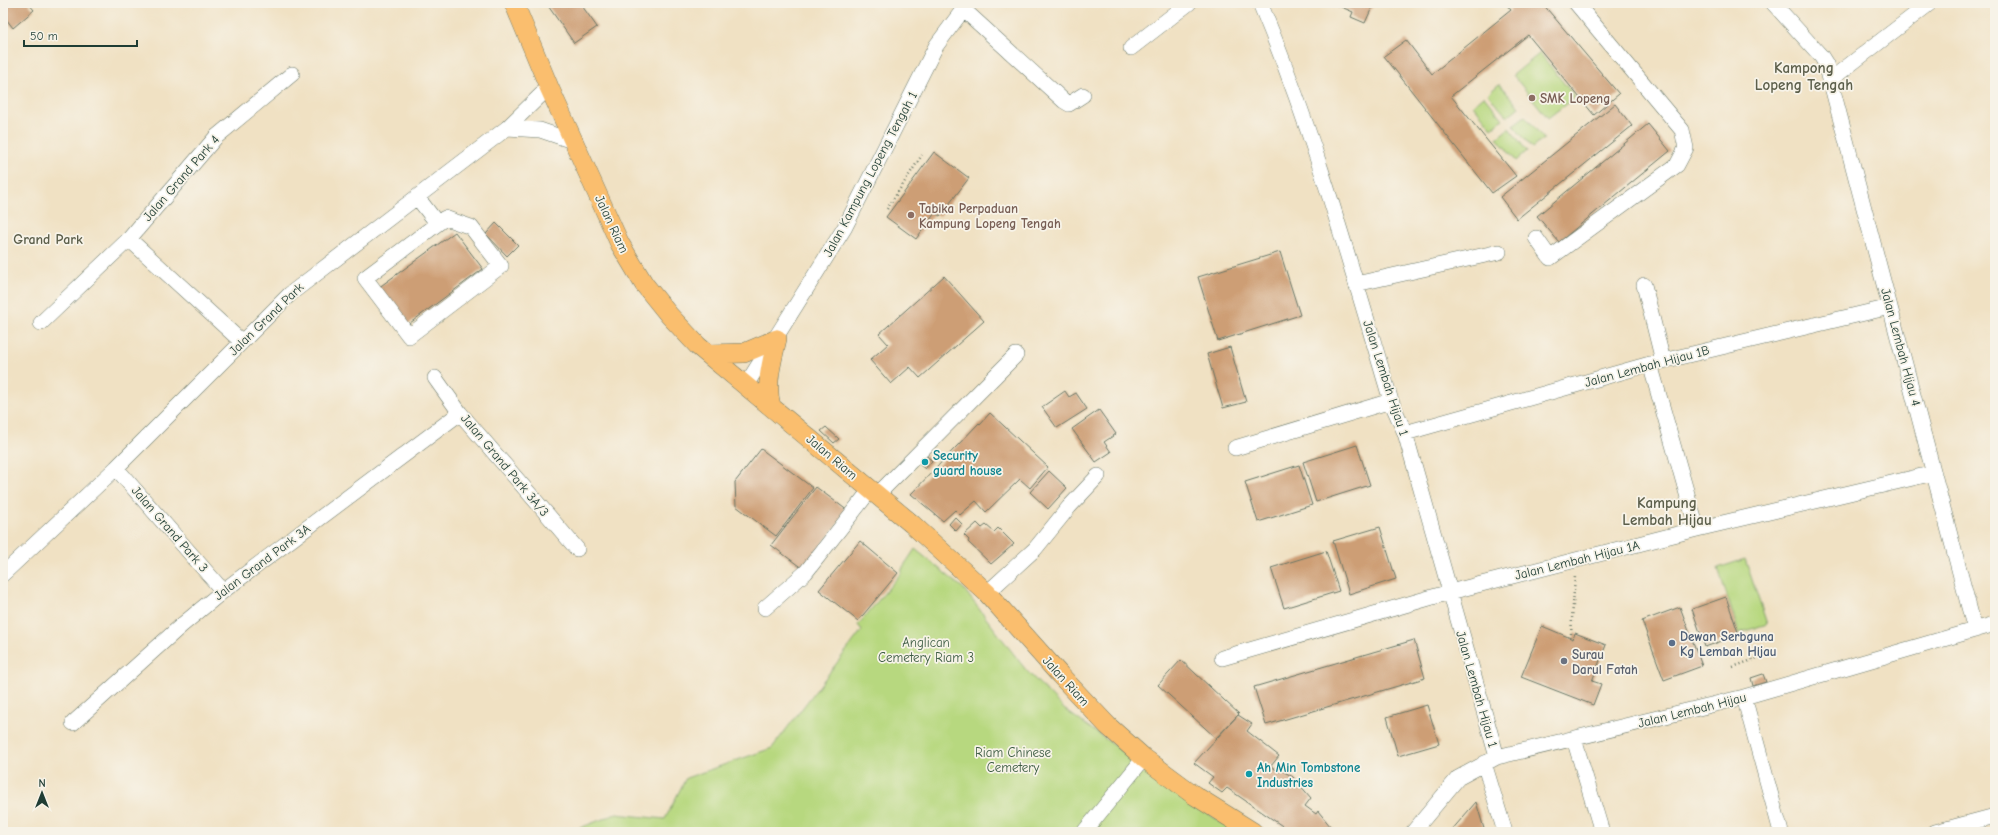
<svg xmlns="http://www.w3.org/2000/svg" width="1998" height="835" font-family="'Comic Neue',sans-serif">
  <rect width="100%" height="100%" fill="#f7f3e8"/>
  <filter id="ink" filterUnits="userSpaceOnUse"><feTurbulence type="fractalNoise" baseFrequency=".025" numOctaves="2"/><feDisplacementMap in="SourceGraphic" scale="8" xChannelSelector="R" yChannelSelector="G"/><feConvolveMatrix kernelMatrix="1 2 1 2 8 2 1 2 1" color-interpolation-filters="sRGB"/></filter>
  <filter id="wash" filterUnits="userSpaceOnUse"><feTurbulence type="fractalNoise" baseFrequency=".012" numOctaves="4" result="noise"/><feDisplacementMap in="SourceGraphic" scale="16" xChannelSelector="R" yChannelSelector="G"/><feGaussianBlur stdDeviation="0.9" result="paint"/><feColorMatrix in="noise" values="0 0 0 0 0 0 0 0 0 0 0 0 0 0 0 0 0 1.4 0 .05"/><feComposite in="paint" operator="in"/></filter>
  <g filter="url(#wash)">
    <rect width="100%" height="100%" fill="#f0e1c3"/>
    <!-- green -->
    <path fill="#b7d87f" stroke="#6b8a5a" d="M1540,53L1575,97L1548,118L1513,75Z
      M1499,84L1519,107L1507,117L1488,94Z
      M1484,96L1503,119L1492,128L1473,105Z
      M1525,116L1544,139L1532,148L1513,125Z
      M1509,128L1527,151L1516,161L1497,138Z
      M915,549L963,588L1026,670L1064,709L1234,832H569L616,814L665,819L686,778L772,748L862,630L858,625L901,573L903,567Z
      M1745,559L1767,624L1739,633L1718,568Z"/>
    <g id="blocks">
      <!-- building -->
      <path fill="#cd9e75" d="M3,3H28L34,10L13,28L3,15Z
        M546,3H580L597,27L574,43Z
        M1332,3H1374L1365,23L1351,17L1353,12Z
        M1505,3H1542L1619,94L1594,115L1528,35L1451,96L1516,176L1492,193L1384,56L1406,40L1432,74L1511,10Z
        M1615,104L1632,126L1517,219L1500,197Z
        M1648,124L1670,151L1559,242L1537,216Z
        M934,152L969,178L940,216L935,213L916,239L886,217Z
        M496,223L518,245L507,256L486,234Z
        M455,232L483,269L406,326L378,288Z
        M1280,252L1300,315L1218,341L1198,277Z
        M944,276L984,321L920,378L910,367L891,384L870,360L888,344L879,334Z
        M1230,347L1246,402L1223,408L1207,354Z
        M1065,391L1069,397L1076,393L1087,409L1057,428L1042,407Z
        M1099,410L1116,434L1104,442L1111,452L1096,462L1072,429Z
        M990,413L1048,467L1030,488L1020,479L986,512L976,501L960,515L955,510L943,521L911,494L979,423L980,424Z
        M826,427L839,439L834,443L821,431Z
        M1357,445L1370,485L1316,502L1303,462Z
        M761,449L813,488L776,536L736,506L735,482Z
        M926,455L932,461L925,469L918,463Z
        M1299,465L1312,505L1258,522L1245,482Z
        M1049,471L1067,488L1048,509L1030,492Z
        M816,487L848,511L803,569L771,545Z
        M955,517L962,524L956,531L949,524Z
        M977,523L982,528L986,525L994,532L998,528L1014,544L991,564L968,542L969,540L964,535Z
        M1380,527L1396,579L1349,594L1333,541Z
        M860,541L898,573L858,621L819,590Z
        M1326,551L1339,591L1284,608L1271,568Z
        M1726,597L1739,635L1705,647L1692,609Z
        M1680,607L1702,666L1664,680L1642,621Z
        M1542,626L1573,639L1575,633L1606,645L1592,681L1601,684L1593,705L1521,677Z
        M1414,640L1425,678L1266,725L1254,687Z
        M1181,660L1239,714L1216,738L1158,685Z
        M1763,674L1766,682L1753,686L1751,678Z
        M1427,705L1439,744L1398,756L1387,717Z
        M1238,715L1252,724L1247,731L1279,756L1271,766L1279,772L1281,770L1293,777L1311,798L1305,806L1316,814L1318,811L1335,832H1291L1227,788L1222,793L1208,783L1213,777L1194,763Z
        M1476,802L1485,832H1450Z"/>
    </g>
  </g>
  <g filter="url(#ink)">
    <use href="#blocks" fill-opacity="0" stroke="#687666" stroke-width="1"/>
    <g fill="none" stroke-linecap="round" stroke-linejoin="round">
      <!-- minor casing -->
      <g stroke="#687666" stroke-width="16">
        <path id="minor" d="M1260,3C1314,132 1351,267 1391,401L1405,433L1497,757
          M1773,3L1821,56L1826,64L1975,630
          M963,9L1064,101L1069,104L1083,95
          M1131,48L1189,3
          M1830,80L1930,3
          M507,128L540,130L575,142
          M417,197L437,223
          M445,218L471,227L501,266L409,336L365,278Z
          M1536,238L1550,258L1677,165L1686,148L1682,130L1576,3
          M129,239L242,342
          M1356,284L1499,252
          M1644,285L1663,361
          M41,323L129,239L216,137L292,74
          M1650,364L1697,529
          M435,378L460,413L577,549
          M746,385L845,227L936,46L968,3
          M1405,433L1650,364L1890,307
          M1235,448L1391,401
          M116,468L223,591
          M877,495L1016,355
          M3,574L116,468L290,294L507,128L549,87
          M987,593L1035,549L1069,507L1098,476
          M765,608L806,572L871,489
          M1222,658L1450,592L1697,529L1934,473
          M1744,697L1781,832
          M73,723L182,625L223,591L460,413
          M1574,739L1602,832
          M1484,763L1505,832
          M1084,832L1144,758
          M1413,832L1458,778L1497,757L1744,697L1995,624
          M1935,832L1995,816"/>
      </g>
      <!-- major casing -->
      <g stroke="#687666" stroke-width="20">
        <path id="major" d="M514,3L549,87L620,244L644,284L669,315L698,346L912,524L987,593L1060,675L1108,726L1144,758L1194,795L1253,832
          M709,354L744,353L777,339
          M771,406C765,383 772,362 777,339"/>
      </g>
      <!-- path -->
      <path stroke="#687666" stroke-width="2.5" stroke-dasharray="1 3" stroke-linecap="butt" d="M887,209L922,155
        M1571,634L1575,576
        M1733,667L1760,657"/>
      <!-- minor -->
      <use href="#minor" stroke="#fff" stroke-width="15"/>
      <!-- major -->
      <use href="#major" stroke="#fabe6e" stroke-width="19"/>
    </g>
  </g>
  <!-- markers -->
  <g fill="#8d6e63" stroke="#f7f3e8" stroke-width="1.5">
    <circle cx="1532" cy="98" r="4"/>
    <circle cx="911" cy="215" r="4"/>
  </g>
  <g fill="#0f9aa8" stroke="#f7f3e8" stroke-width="1.5">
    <circle cx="925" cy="462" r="4"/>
    <circle cx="1249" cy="774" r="4"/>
  </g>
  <circle fill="#5c6f8a" stroke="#f7f3e8" stroke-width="1.5" cx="1672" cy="643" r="4"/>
  <circle fill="#6b7280" stroke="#f7f3e8" stroke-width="1.5" cx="1564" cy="661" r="4"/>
  <g text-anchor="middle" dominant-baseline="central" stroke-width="3.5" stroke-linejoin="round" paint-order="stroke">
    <!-- education labels -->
    <g font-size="13" font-weight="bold" fill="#785e54" stroke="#f7f3e8" text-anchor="start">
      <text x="1540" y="98">SMK Lopeng</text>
      <text x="919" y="208">Tabika Perpaduan<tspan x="919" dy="15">Kampung Lopeng Tengah</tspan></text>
    </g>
    <!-- street labels -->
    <g font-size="13" fill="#1f3d34" stroke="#f7f3e8">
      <text transform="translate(870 174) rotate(-62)">Jalan Kampung Lopeng Tengah 1</text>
      <text transform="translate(181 178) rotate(-49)">Jalan Grand Park 4</text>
      <text transform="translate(612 224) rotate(65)">Jalan Riam</text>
      <text transform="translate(266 319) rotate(-44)">Jalan Grand Park</text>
      <text transform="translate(1901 347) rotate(75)">Jalan Lembah Hijau 4</text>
      <text transform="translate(1647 366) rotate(-15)">Jalan Lembah Hijau 1B</text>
      <text transform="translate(1386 378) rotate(72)">Jalan Lembah Hijau 1</text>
      <text transform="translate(832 457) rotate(40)">Jalan Riam</text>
      <text transform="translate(505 465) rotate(50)">Jalan Grand Park 3A/3</text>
      <text transform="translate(170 529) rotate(49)">Jalan Grand Park 3</text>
      <text transform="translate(1577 560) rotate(-14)">Jalan Lembah Hijau 1A</text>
      <text transform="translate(262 562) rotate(-37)">Jalan Grand Park 3A</text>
      <text transform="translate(1066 681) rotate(48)">Jalan Riam</text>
      <text transform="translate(1477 689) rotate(74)">Jalan Lembah Hijau 1</text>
      <text transform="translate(1692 710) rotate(-14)">Jalan Lembah Hijau</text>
    </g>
    <!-- culture labels -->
    <g font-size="13" font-weight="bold" fill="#0d838f" stroke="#f7f3e8" text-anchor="start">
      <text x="933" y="455">Security<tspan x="933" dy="15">guard house</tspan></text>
      <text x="1257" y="767">Ah Min Tombstone<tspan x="1257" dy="15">Industries</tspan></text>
    </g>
    <!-- service labels -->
    <g font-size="13" font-weight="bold" fill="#4e5e75" stroke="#f7f3e8" text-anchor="start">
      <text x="1680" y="636">Dewan Serbguna<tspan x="1680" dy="15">Kg Lembah Hijau</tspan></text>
    </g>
    <!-- park labels -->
    <g font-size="13" fill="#3d5c43" stroke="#f7f3e8">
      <text x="926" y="642">Anglican<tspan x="926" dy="15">Cemetery Riam 3</tspan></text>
      <text x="1013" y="752">Riam Chinese<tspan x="1013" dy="15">Cemetery</tspan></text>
    </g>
    <!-- worship labels -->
    <g font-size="13" font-weight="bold" fill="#5b616d" stroke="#f7f3e8" text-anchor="start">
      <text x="1572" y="654">Surau<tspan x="1572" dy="15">Darul Fatah</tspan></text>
    </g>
    <!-- neighbourhood labels -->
    <g font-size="14" font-weight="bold" fill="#5c5f4b" stroke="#f7f3e8">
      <text x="48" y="239">Grand Park</text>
    </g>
    <!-- quarter labels -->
    <g font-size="15" font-weight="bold" fill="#5c5f4b" stroke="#f7f3e8">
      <text x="1804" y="68">Kampong<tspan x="1804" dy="17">Lopeng Tengah</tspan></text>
      <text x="1667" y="503">Kampung<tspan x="1667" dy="17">Lembah Hijau</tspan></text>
    </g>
  </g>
  <!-- margin -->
  <rect width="1998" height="835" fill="none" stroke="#f7f3e8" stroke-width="16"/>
  <!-- north arrow -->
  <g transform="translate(42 793)" stroke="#f7f3e8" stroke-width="3" paint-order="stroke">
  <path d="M0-3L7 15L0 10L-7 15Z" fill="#1f3d34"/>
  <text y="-6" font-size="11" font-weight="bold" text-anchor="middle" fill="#1f3d34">N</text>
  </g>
  <!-- scale -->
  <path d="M24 40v6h113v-6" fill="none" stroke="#1f3d34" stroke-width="2"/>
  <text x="30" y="40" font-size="12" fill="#1f3d34" stroke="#f7f3e8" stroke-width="3" paint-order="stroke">50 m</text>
</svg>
